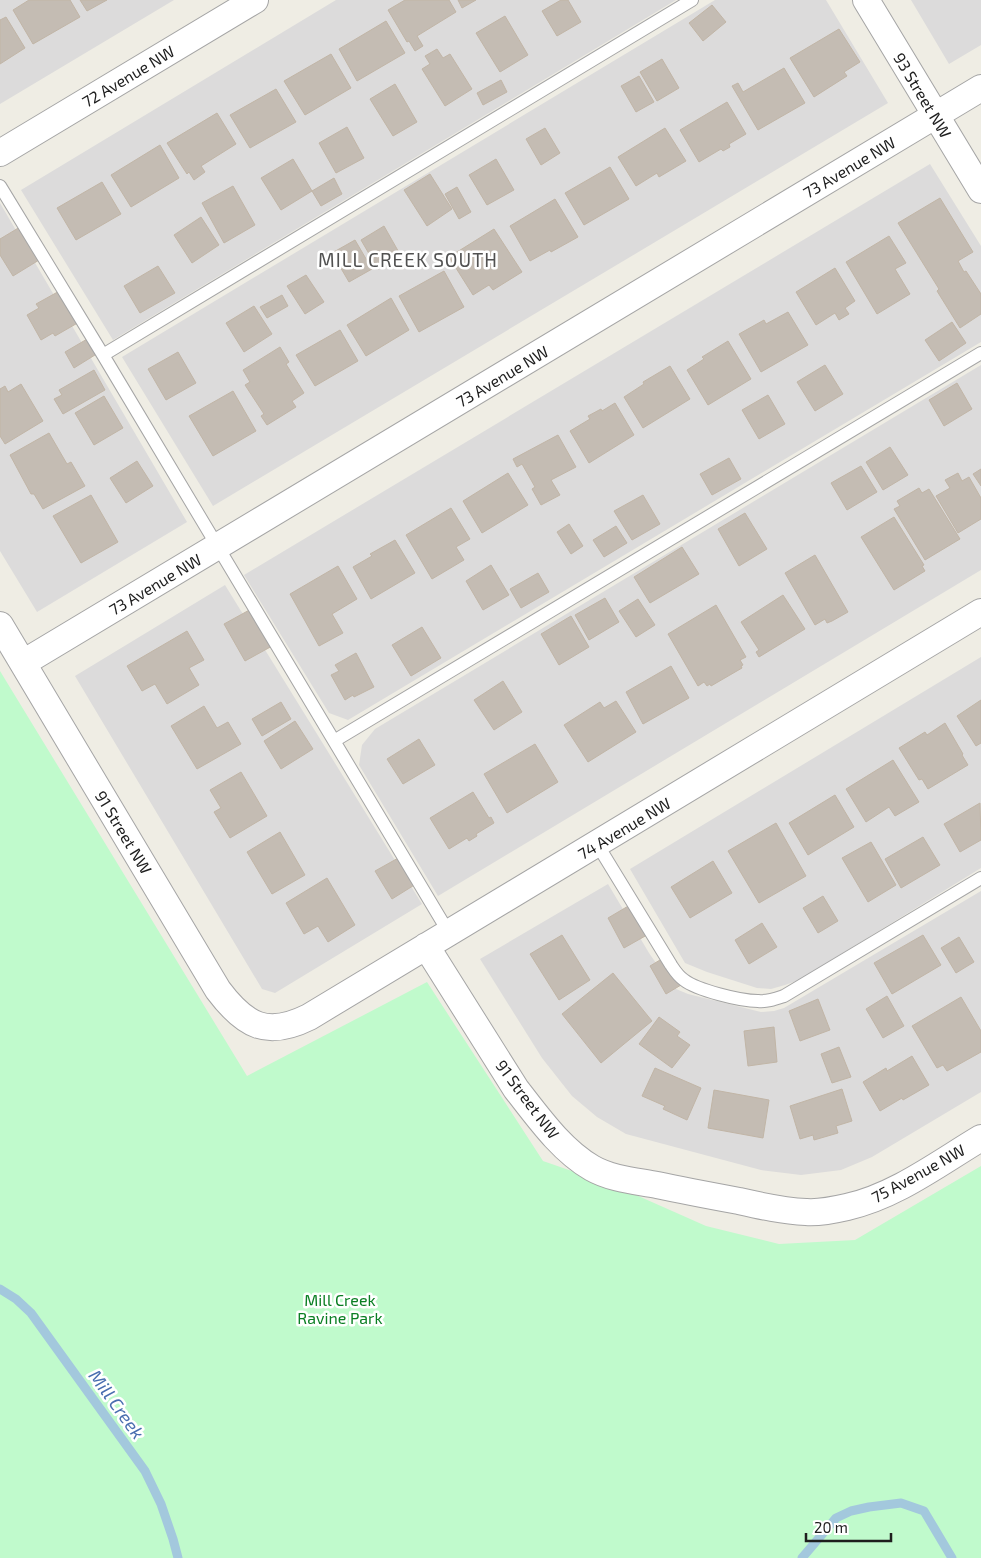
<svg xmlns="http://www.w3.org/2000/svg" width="981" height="1558" font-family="'Exo 2',sans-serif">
  <rect width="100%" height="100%" fill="#efede4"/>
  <!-- residential -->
  <path fill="#dcdbdb" d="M0,0H174L0,104Z
    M336,0H676L113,340L21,190Z
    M715,0H826L888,103L213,506L122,357Z
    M911,0H981V45L949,64Z
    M930,164L981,246V342L348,720L329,713L244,575Z
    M0,203L187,522L37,612L0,551Z
    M981,365V570L438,896L359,765L362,745L375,729Z
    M225,585L422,904L275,993L262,989L75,676Z
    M981,657V868L799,980L785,985L771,989L757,988L707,972L685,963L630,869Z
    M608,884L649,953L665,976L676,989L688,994L761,1012L774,1011L784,1008L981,891V1092L872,1157L841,1170L801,1175L761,1170L626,1134L597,1117L572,1096L542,1058L480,959Z"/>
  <!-- park -->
  <path fill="#c0facc" d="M0,671L247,1076L427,982L543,1161L618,1187L706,1226L779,1244L855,1240L981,1166V1558H0Z"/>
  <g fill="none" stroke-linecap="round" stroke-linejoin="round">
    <!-- stream -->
    <path stroke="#a3c8dd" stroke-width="9" d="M0,1289L16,1299L31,1313L145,1471L161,1504L173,1539L178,1558
      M802,1558L836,1518L851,1511L869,1507L901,1503L924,1511L952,1558"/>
  </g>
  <!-- building -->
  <path fill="#c4bcb3" stroke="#c1b5a6" d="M29,0H70L80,17L33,44L13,10Z
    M80,0H107L87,11Z
    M405,0H449L456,12L417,36L423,46L415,51L409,41L407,42L388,10Z
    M458,0H476L462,8Z
    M561,0H568L581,22L557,36L542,11Z
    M712,5L726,22L703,41L689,23Z
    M505,16L528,55L500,72L476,33Z
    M6,17L25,48L0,64V20Z
    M386,21L405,53L357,81L339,49Z
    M839,29L860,62L844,72L847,76L814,97L790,58Z
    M437,49L443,58L450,54L472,89L445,106L422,69L430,64L425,56Z
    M331,54L351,88L305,115L284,81Z
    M662,59L679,88L657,101L640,72Z
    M784,68L805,103L758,130L732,86L738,83L743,92Z
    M639,76L654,102L636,112L621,86Z
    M501,80L507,92L483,105L477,93Z
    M395,84L417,122L393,136L370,99Z
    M276,89L296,122L250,148L230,115Z
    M727,102L746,134L729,144L730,147L723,151L721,149L699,162L680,130Z
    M217,113L236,144L201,166L205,172L194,180L189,172L187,174L167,143Z
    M347,127L364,158L336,173L319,143Z
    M545,128L560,153L541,165L526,139Z
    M665,128L686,161L659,177L657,173L636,186L618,157Z
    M160,145L179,178L131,207L111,175Z
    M293,159L312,191L281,210L261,178Z
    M496,159L514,190L487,205L469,175Z
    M610,167L629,199L584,225L565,193Z
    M430,174L452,209L427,226L404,190Z
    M334,178L342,194L321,206L312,191Z
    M102,182L121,214L76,240L57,208Z
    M233,186L255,225L224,243L202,203Z
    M457,187L471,212L459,219L445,194Z
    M940,198L973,252L958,261L964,272L966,271L981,294V314L960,328L937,291L939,289L898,223Z
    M555,199L578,237L551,252L550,250L530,261L510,226Z
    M201,217L219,245L192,263L174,235Z
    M25,224L44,257L13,276L0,255V239Z
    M384,226L401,256L378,269L361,240Z
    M494,229L522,272L493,290L489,285L473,295L449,257Z
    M889,236L906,263L895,269L910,294L877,314L846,262Z
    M355,240L372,269L349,282L332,253Z
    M158,266L175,293L140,313L124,286Z
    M835,268L855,301L845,308L849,314L839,320L835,313L816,325L796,292Z
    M444,271L464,307L419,332L399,296Z
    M306,275L324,302L305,314L287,286Z
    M63,289L81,321L55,336L53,333L41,340L27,315L39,308L36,304Z
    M282,295L288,306L267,318L260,307Z
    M391,298L409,330L366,356L347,325Z
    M254,306L272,334L244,352L226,323Z
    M788,312L808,345L761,372L739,334L764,320L766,324Z
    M952,322L966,343L939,361L925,340Z
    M340,330L358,361L315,386L296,355Z
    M94,335L103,350L74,368L65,352Z
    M728,341L751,379L708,405L687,370L704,359L702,357Z
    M280,347L289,362L286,364L304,393L292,401L296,407L267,425L261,416L264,414L245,385L250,382L243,370Z
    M178,352L196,383L166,400L148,369Z
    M825,365L843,394L815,411L797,382Z
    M670,366L690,399L643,428L624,397L644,384L643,382Z
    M94,370L105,390L63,414L54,399L62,395L59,390Z
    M957,383L972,409L944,426L929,400Z
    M21,384L43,421L5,444L0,436V389L5,386L8,392Z
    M233,391L256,431L213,456L189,416Z
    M768,395L785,424L759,439L742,410Z
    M104,396L123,428L94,445L75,413Z
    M615,403L634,435L589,463L570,431L590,419L588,416L601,409L602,411Z
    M49,433L67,464L71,462L85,486L43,509L34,494H31L10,455Z
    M558,435L576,467L551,480L560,495L541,505L532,489L535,487L522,464L517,467L513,459Z
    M890,447L908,475L883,490L866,462Z
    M729,458L741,479L712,495L700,474Z
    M137,461L153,486L126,503L110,478Z
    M861,466L877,492L847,510L831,483Z
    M981,469V486L973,474Z
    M508,473L528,505L482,533L463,501Z
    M958,473L962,481L969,477L981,498V519L958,533L936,496L950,488L945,480Z
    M919,488L922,493L929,489L960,539L925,560L894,509L900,506L897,501Z
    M91,495L118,542L81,563L53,516Z
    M643,495L660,524L632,540L614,511Z
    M451,508L470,539L456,547L464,560L432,579L406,535Z
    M745,513L767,549L739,566L718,529Z
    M894,517L924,565L922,566L925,571L894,590L861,537Z
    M569,524L583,546L571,554L557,532Z
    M616,526L627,543L604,557L593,540Z
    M395,540L415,573L371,599L353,567L372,556L370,554Z
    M682,547L699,574L650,603L634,577Z
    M815,555L848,612L832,621L827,623L825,619L815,625L785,573Z
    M491,565L509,595L483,610L466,581Z
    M338,566L357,599L332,614L343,633L319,646L290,594Z
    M538,573L549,592L521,608L510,589Z
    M783,595L805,629L759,657L756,652L759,650L741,622Z
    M605,598L619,622L589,640L575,615Z
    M638,599L655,625L636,637L619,611Z
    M716,605L746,657L740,660L743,665L741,666L742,668L711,686L710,684L707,686L704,682L698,686L668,634Z
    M253,608L274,645L245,661L224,624Z
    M571,616L589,647L559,665L541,634Z
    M422,627L441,658L411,676L392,645Z
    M187,631L204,660L189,668L199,685L167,704L155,684L142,691L127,666Z
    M356,653L374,687L354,697L353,695L345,700L331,675L339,671L335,665Z
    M671,666L689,698L643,724L626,692Z
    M503,681L522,712L494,730L474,700Z
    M981,700V743L976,746L957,716Z
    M616,701L636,732L588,762L564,725L600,702L604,708Z
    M281,702L291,719L262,736L252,719Z
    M204,706L217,728L228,722L241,744L197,769L171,726Z
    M295,721L313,749L281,769L264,741Z
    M945,723L963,754L962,755L968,765L928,789L922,779L919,780L899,748L925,732L927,735Z
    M419,739L435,765L403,784L387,759Z
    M535,744L558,782L507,813L484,774Z
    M893,760L919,802L895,816L889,807L866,822L846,789Z
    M241,772L267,816L230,838L214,812L221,808L210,790Z
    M473,792L489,818L491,817L494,823L476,834L477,836L469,841L467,838L449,849L430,818Z
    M835,795L854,827L808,855L789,823Z
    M980,803L981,840L960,852L944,824Z
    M776,823L806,876L759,903L728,851Z
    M280,832L305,875L272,894L247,852Z
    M923,837L940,865L901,888L885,859Z
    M871,842L896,885L868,902L842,858Z
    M400,857L416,884L392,899L375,871Z
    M713,861L732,893L690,918L671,887Z
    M327,878L355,925L328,942L318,926L304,934L286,903Z
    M823,896L838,921L818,933L803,908Z
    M630,905L647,935L624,948L608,918Z
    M762,923L777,947L749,964L735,940Z
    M562,935L590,980L559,1000L530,954Z
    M923,935L941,965L892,994L874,963Z
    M959,937L974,962L956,973L941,948Z
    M670,954L686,982L666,994L650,966Z
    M613,973L652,1021L601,1063L562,1014Z
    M887,996L904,1026L883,1038L866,1009Z
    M961,997L981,1031V1052L947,1071L943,1065L937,1068L912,1026Z
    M818,999L830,1030L800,1041L789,1011Z
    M659,1017L680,1032L677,1036L690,1045L672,1068L639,1044Z
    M774,1027L777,1062L748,1066L744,1031Z
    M839,1047L851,1077L832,1083L821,1054Z
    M912,1056L929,1085L903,1100L902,1098L880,1111L863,1082L886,1068L887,1071Z
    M655,1068L701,1088L687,1120L663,1109L665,1106L642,1096Z
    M842,1089L852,1121L836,1126L838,1133L814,1140L813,1135L800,1139L790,1106Z
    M714,1090L769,1100L763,1138L708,1128Z"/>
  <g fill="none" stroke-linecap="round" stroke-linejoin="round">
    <!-- service casing -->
    <g stroke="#a5a5a5" stroke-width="14">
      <path id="service" d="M0,186L103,355L449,933
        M103,355L692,0
        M334,741L981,353
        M597,844L671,965C675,971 678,976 684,980C697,990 740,1001 758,1001C767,1002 775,999 784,996L981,878"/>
    </g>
    <!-- minor casing -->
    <g stroke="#a5a5a5" stroke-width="28">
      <path id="minor" d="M866,0L981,190
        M0,153L255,0
        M0,625L218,990C245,1026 267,1038 309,1017L981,612
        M23,663L981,88
        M426,946L516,1089C538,1117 561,1150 592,1168C611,1179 636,1181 657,1185C685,1191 712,1196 739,1201C761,1206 783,1211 806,1212C819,1213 834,1210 847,1207C896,1196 939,1163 981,1138"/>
    </g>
    <!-- service -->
    <use href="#service" stroke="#fff" stroke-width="12"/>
    <!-- minor -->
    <use href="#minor" stroke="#fff" stroke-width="26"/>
  </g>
  <g text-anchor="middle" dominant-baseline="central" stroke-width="5" stroke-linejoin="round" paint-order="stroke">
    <!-- street labels -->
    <g font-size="16" fill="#1e1e1e" stroke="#fff">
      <text transform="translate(128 76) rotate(-31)">72 Avenue NW</text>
      <text transform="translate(923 95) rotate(59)">93 Street NW</text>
      <text transform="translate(849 167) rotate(-31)">73 Avenue NW</text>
      <text transform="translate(502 376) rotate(-31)">73 Avenue NW</text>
      <text transform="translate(155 584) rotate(-31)">73 Avenue NW</text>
      <text transform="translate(624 828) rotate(-31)">74 Avenue NW</text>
      <text transform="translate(124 832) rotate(59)">91 Street NW</text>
      <text transform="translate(528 1099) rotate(53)">91 Street NW</text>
      <text transform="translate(918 1173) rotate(-29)">75 Avenue NW</text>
    </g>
    <!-- park labels -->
    <g font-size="16" fill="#0a7e23" stroke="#fff">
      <text x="340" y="1299">Mill Creek<tspan x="340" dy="18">Ravine Park</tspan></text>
    </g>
    <!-- water labels -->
    <g font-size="18" font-style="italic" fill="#496eaf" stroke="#fff">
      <text transform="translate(117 1404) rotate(54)">Mill Creek</text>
    </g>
    <!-- quarter labels -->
    <g font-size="19" letter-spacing="1" fill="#515151" stroke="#fff">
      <text x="408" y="259">MILL CREEK SOUTH</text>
    </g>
  </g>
  <!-- scale -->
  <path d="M806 1533v8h85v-8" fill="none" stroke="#1e1e1e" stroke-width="2.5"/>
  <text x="814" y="1533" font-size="15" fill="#1e1e1e" stroke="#ffffff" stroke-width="4" paint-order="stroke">20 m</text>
</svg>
